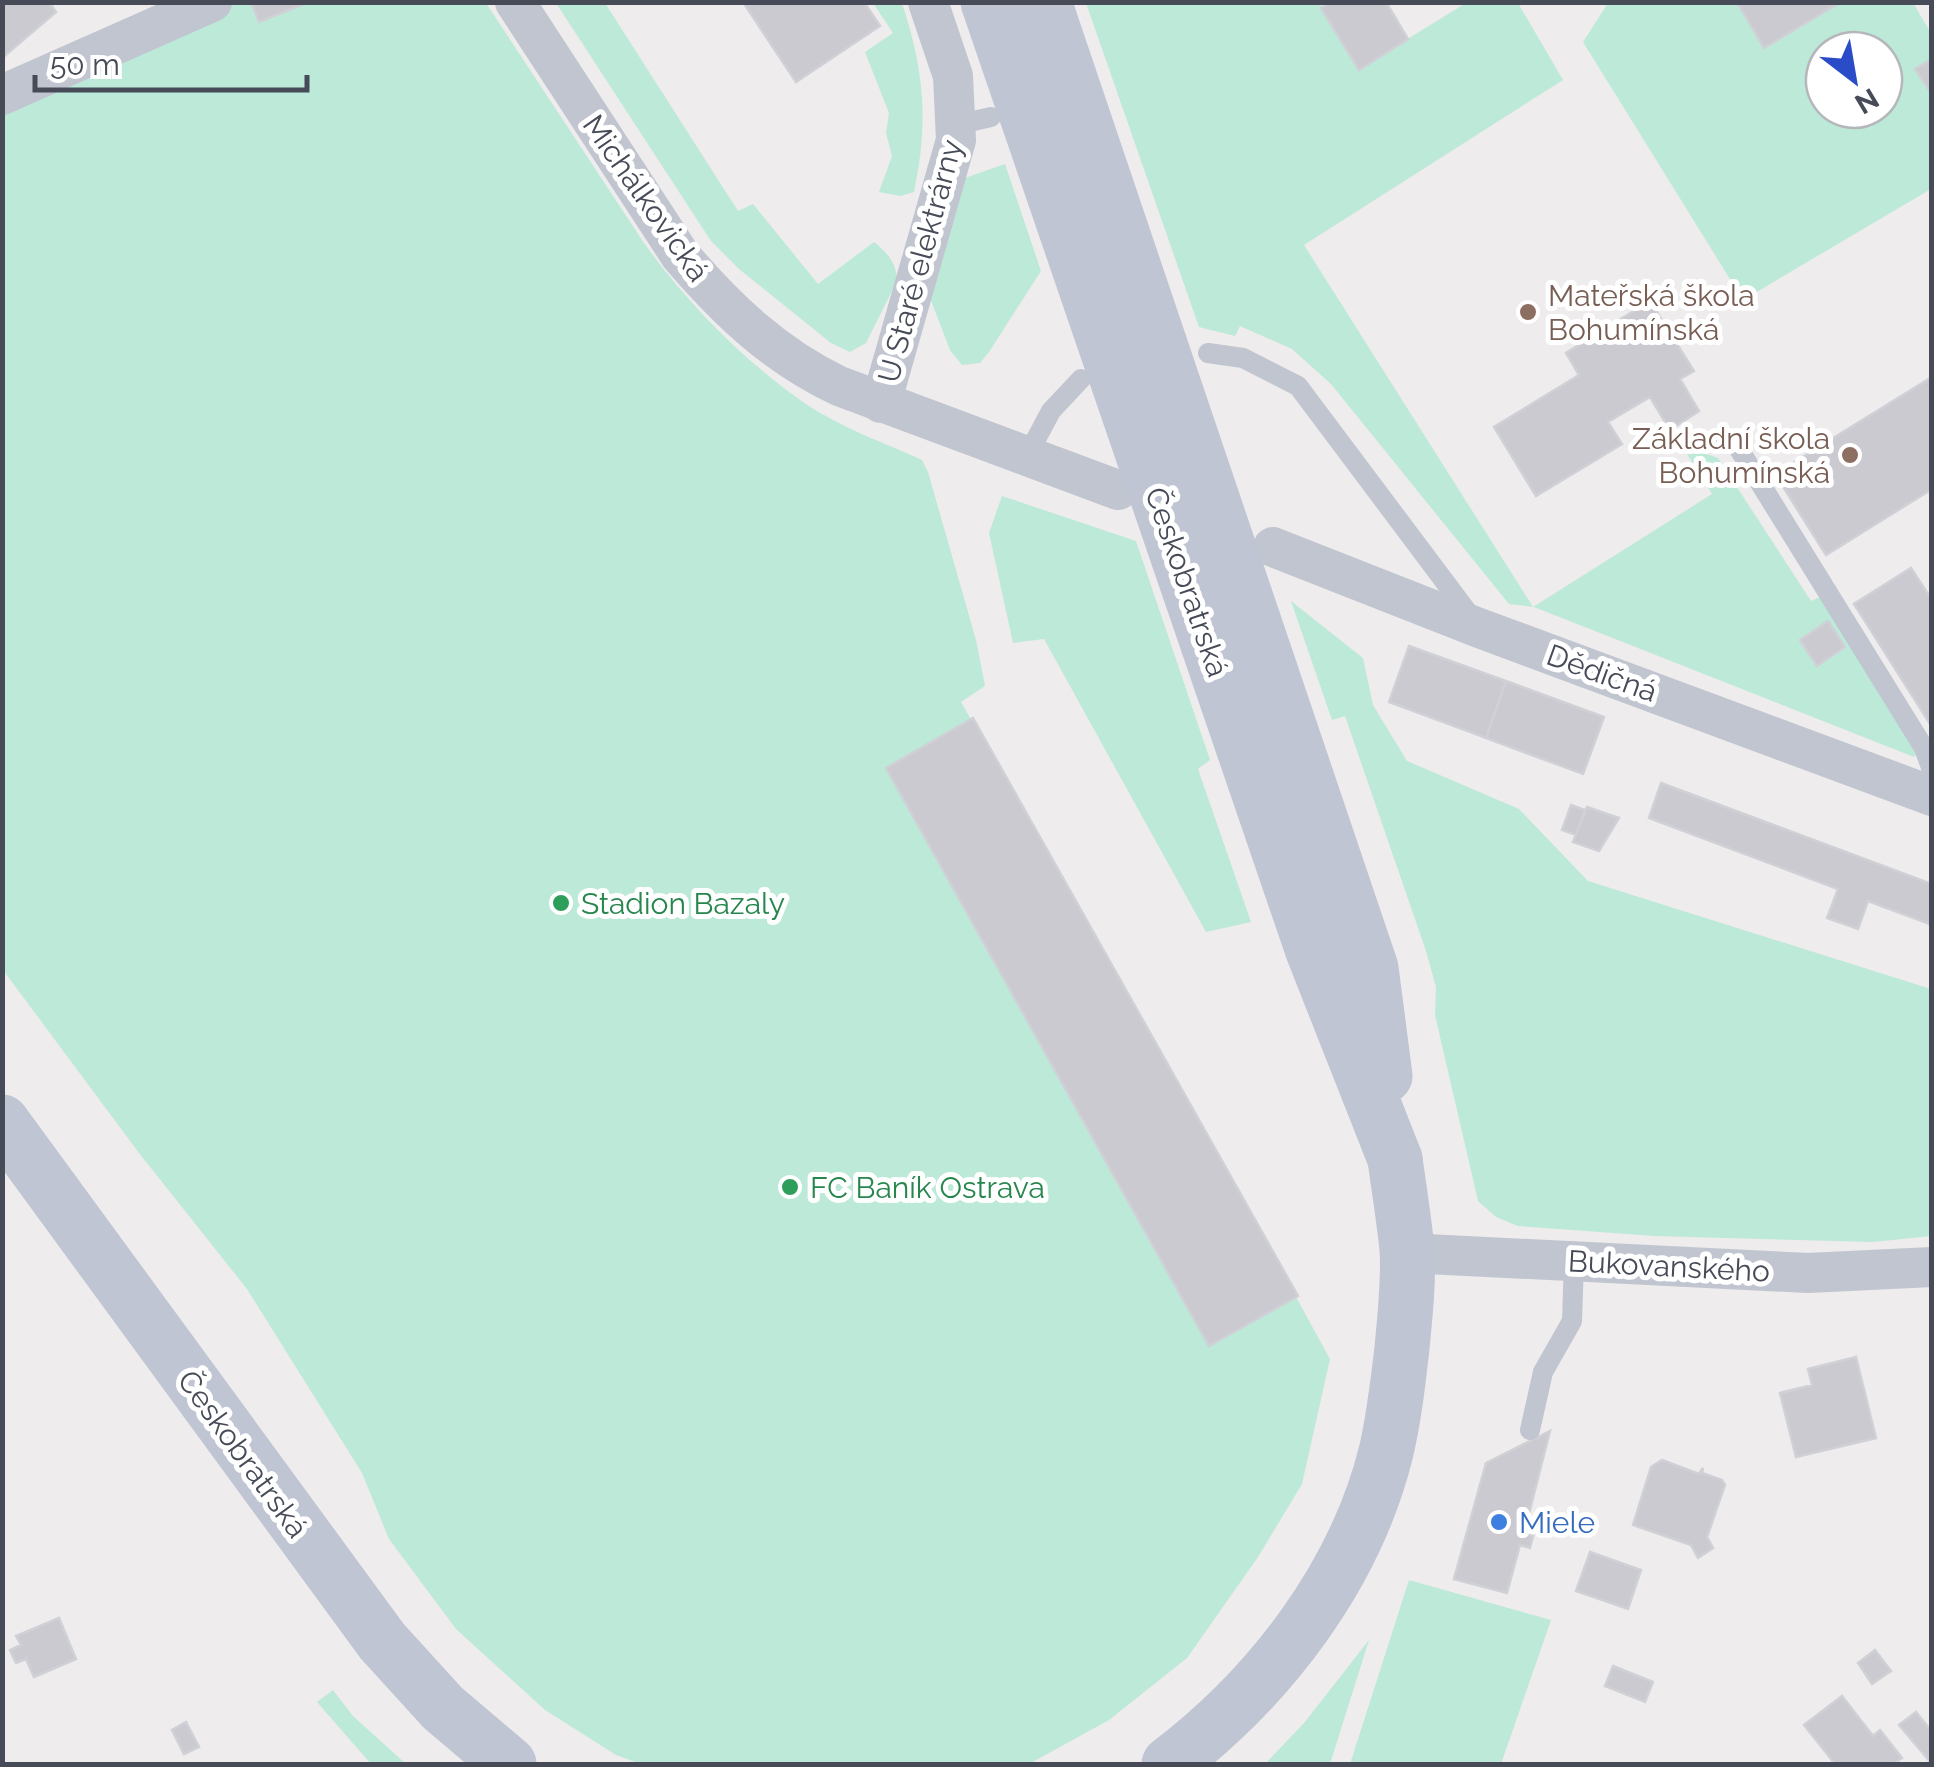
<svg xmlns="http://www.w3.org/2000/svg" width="1934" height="1767" font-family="Raleway,sans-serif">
  <rect width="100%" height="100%" fill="#eeecec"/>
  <!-- green -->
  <path fill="#bde9d8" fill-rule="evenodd" d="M212,3H486L644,243C688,304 742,359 803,402C839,427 882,442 922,460L928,472L976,640L985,686L961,702L1162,1053L1330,1359L1302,1484L1258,1557L1187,1658L1109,1720L1029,1764H641L616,1755L545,1710L456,1629L389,1539L362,1473L247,1289L139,1153L3,970V95Z
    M556,3H605L738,211L753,204L818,284L874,242C887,252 897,264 897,281L866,343L850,352L831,343L739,269L711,241Z
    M873,3H902C924,70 929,121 914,192L900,196L879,192L892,156L886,133L889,113L865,52L893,33Z
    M1086,3H1322L1321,9L1359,69L1466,3H1518L1563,80L1304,245L1533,607L1712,494L1687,454L1704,453L1718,458L1811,601L1820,597L1918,753L1914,757L1534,607L1509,604L1331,384L1292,349L1240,326L1235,336L1199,327Z
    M1608,3H1913L1931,33V189L1743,300L1583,42ZM1824,50H1884V110H1824Z
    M1005,164L1041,271L989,352L980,363L962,365L950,350L930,298L962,179Z
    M1002,496L1136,541L1210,760L1198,769L1251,922L1206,932L1044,639L1013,643L989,533Z
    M1291,601L1363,658L1373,705L1407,761L1519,809L1588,881L1931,989V1236L1873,1242L1654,1236L1518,1226L1496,1217L1478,1201L1435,1015L1436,987L1426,951L1345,716L1332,720Z
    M1409,1580L1551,1620L1501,1764H1350Z
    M1369,1640L1330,1764H1265L1304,1723Z
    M333,1690L353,1716L406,1764H371L317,1702Z"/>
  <!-- building -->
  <path fill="#cacad0" stroke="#d0d0d7" stroke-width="2.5" d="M2,2H49L56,12L2,58Z
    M251,2H309L259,22Z
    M743,2H864L880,26L796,82Z
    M1330,2H1386L1408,39L1359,70L1321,8Z
    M1737,2H1835L1836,5L1764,48Z
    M1932,59V94L1915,69Z
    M1650,301L1694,371L1680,379L1699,411L1670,430L1650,397L1608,422L1622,444L1536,496L1494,427L1579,375L1566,353Z
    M1932,377V489L1826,555L1775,474Z
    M1911,568L1932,600V727L1854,604Z
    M1828,621L1845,647L1817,666L1800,640Z
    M1409,646L1506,681L1486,738L1389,702Z
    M1506,681L1604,717L1583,774L1486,738Z
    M973,718L1298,1296L1209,1346L886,768Z
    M1661,783L1932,884V925L1868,901L1858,929L1827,918L1838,889L1649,818Z
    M1571,805L1585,810L1576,835L1562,830Z
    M1587,807L1619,818L1599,851L1573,842Z
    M1856,1357L1876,1438L1796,1457L1780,1393L1812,1385L1808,1369Z
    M1550,1431L1524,1533L1533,1536L1530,1548L1520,1545L1507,1593L1454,1579L1486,1463Z
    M1662,1460L1699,1474L1703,1468L1702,1473L1722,1480L1725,1485L1707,1537L1713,1548L1698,1558L1691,1545L1633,1525L1651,1467Z
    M1590,1552L1641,1570L1628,1609L1576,1591Z
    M59,1618L76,1659L34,1677L26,1659L16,1663L10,1650L21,1645L16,1636Z
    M1875,1650L1891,1671L1872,1684L1858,1663Z
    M1613,1666L1653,1682L1645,1702L1605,1686Z
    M1842,1696L1873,1736L1880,1730L1902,1758L1893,1764H1835L1804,1725Z
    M1916,1712L1932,1732V1764L1899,1725Z
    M186,1722L199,1747L184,1754L172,1730Z"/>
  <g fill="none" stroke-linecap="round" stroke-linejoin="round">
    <!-- lane -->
    <path stroke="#c0c5d0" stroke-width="20" d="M956,125L991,117
      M1208,353L1243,358L1298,386L1472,618
      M1694,443L1734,441L1924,748L1932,770
      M1027,456L1051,411L1081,379
      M1530,1430L1543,1372L1572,1321L1574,1261"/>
    <!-- street -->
    <path stroke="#c0c5d0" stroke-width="40" d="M515,2L680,255C726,309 775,356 839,386L1118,490
      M2,95L212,2
      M881,403L956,140L953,76L928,2
      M1273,547L1479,628L1932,796
      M1407,1253L1808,1273L1932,1267"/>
    <!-- secondary -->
    <path stroke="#c0c5d3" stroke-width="55" d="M2,1122L382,1641L443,1708L509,1764
      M1169,1764C1269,1688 1355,1577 1386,1452C1394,1418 1398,1383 1402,1348C1405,1316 1409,1280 1407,1249C1404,1219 1399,1189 1395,1159"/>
    <!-- secondary-bridge -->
    <path stroke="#c0c5d3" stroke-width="55" d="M988,2L1313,951L1395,1159
      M1044,2L1371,968L1385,1076"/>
  </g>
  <!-- markers -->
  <g fill="#8d6e63" stroke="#fff" stroke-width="4">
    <circle cx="1528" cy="312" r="10"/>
    <circle cx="1850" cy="455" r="10"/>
  </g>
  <g fill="#2e9e5b" stroke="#fff" stroke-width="4">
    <circle cx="561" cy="903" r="10"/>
    <circle cx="790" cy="1187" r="10"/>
  </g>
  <circle fill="#3f7fe0" stroke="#fff" stroke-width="4" cx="1499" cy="1522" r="10"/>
  <g text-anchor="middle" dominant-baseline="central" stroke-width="10" stroke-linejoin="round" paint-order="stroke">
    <!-- street labels -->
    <g font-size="30" fill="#464b57" stroke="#fff">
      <text transform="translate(646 198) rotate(55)">Michálkovická</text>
      <text transform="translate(920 261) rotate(-75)">U Staré elektrárny</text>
      <text transform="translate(1187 582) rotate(71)">Českobratrská</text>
      <text transform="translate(1602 673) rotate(20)">Dědičná</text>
      <text transform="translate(1669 1266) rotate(3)">Bukovanského</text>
      <text transform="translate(243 1454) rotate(54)">Českobratrská</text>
    </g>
    <!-- education labels -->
    <g font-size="30" fill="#785e54" stroke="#fff" text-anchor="start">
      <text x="1548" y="295">Mateřská škola<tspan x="1548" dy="34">Bohumínská</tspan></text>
      <text x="1830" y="438" text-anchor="end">Základní škola<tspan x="1830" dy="34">Bohumínská</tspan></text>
    </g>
    <!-- leisure labels -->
    <g font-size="30" fill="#27864d" stroke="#fff" text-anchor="start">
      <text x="581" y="903">Stadion Bazaly</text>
      <text x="810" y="1187">FC Baník Ostrava</text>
    </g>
    <!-- shop labels -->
    <g font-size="30" fill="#366cbe" stroke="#fff" text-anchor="start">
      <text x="1519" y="1522">Miele</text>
    </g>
  </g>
  <!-- border -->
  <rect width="1934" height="1767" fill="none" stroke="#464b57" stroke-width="10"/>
  <!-- north arrow -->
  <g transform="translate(1854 80) rotate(149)"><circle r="48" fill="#ffffff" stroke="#b5b7bc" stroke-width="2.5"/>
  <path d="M0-8L18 38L0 25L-18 38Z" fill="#2b4cc9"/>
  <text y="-15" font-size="28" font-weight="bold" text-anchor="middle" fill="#464b57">N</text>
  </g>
  <!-- scale -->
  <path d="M35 75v15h272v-15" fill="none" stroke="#464b57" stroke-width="5"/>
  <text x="50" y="75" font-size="30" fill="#464b57" stroke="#ffffff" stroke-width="8" paint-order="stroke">50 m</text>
</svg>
